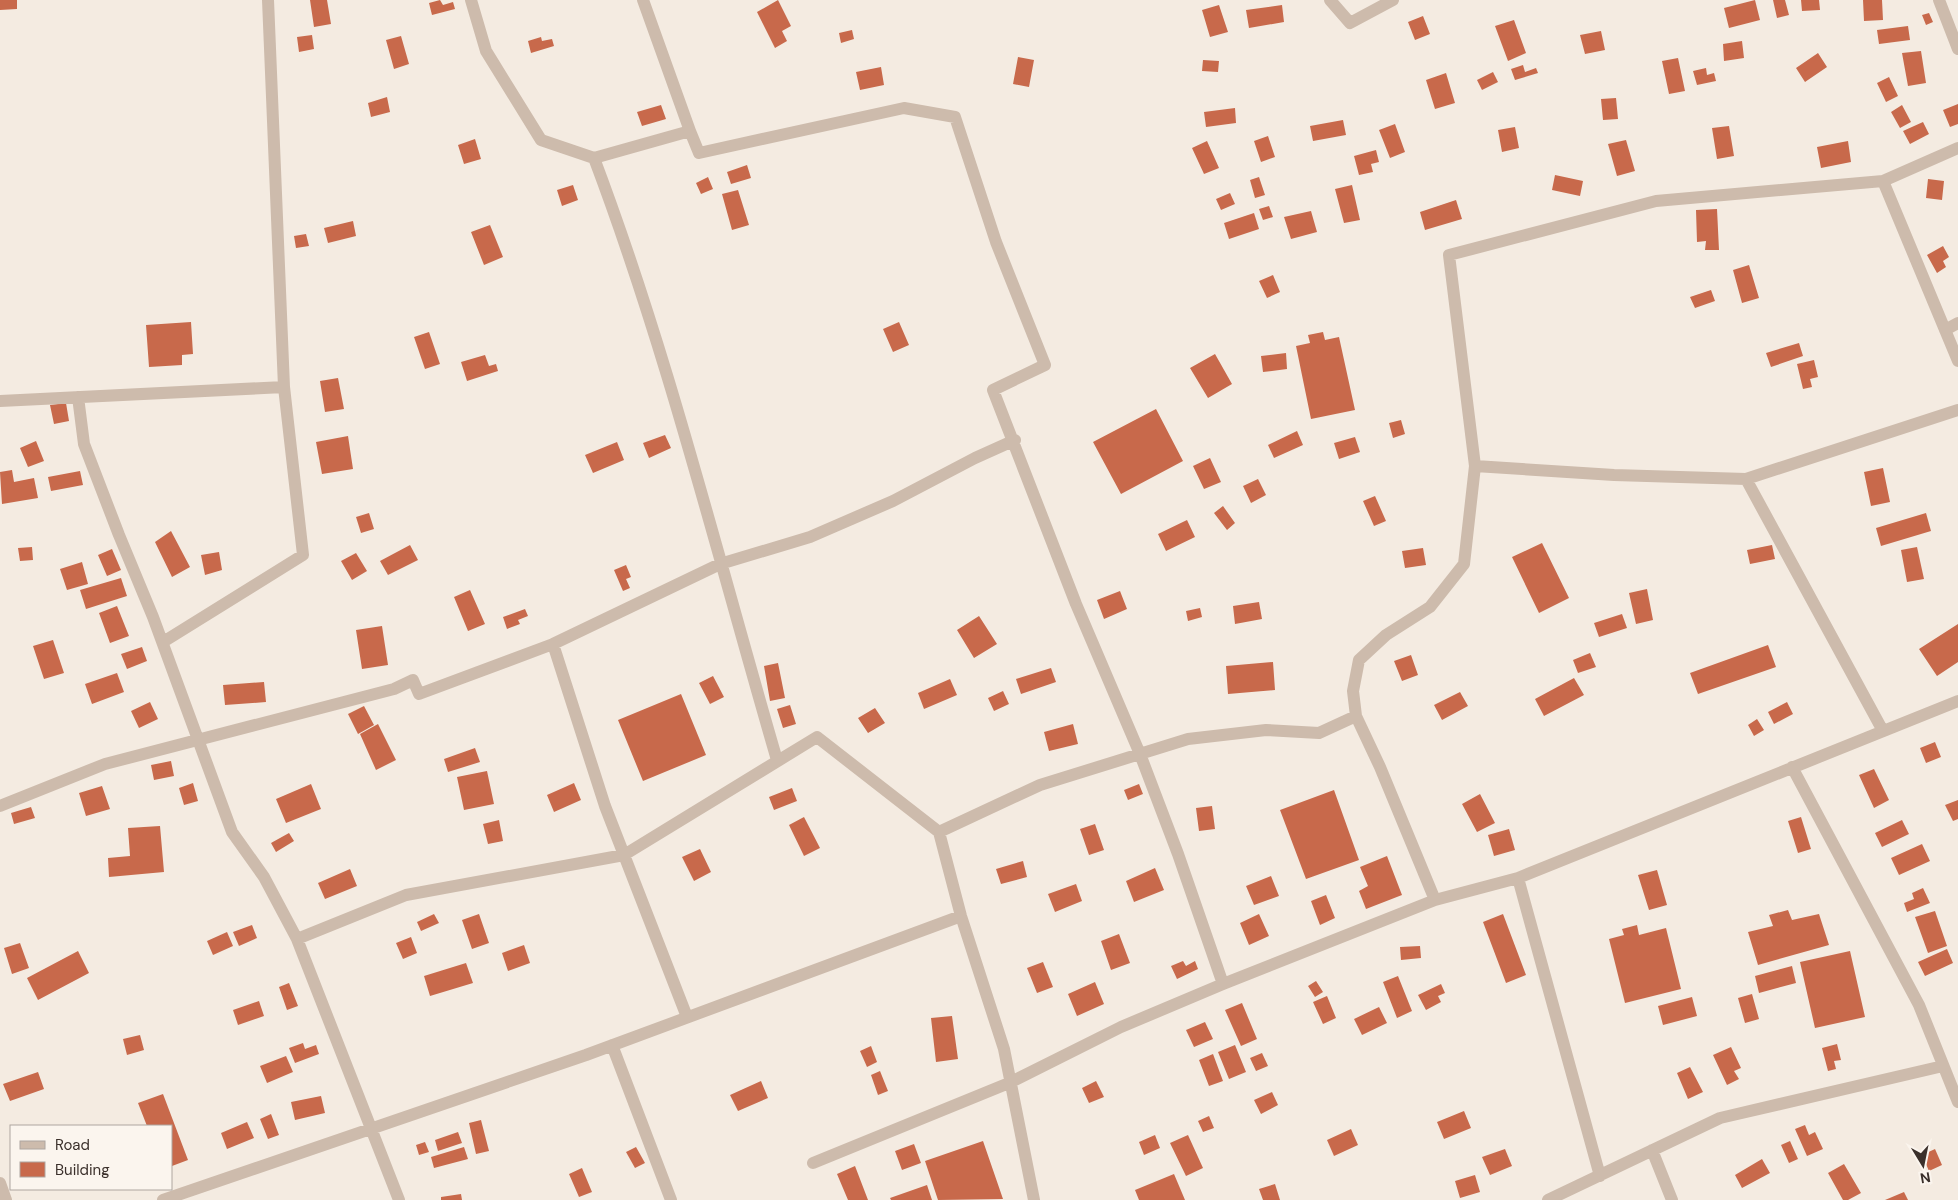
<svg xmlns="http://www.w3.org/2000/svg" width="1958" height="1200" font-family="'DM Sans',sans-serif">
  <rect width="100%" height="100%" fill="#f4ebe1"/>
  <!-- building -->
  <path fill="#c8694b" d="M0,0H17V9L0,10Z
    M310,0H327L331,24L314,27Z
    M440,0L443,5L453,2L455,9L432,15L429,3Z
    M778,0L791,26L782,31L787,41L775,48L757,12Z
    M1755,0L1760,20L1729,28L1724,8Z
    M1773,0H1785L1789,15L1777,18Z
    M1801,0H1819L1820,10L1802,11Z
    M1863,0H1882L1883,20L1864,21Z
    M1219,5L1228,32L1210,37L1202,10Z
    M1282,5L1284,22L1249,28L1246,10Z
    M1929,13L1933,22L1926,25L1922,15Z
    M1423,16L1430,34L1415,40L1408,22Z
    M1514,20L1526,53L1508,61L1495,26Z
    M1908,26L1910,40L1879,44L1877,30Z
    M852,30L854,39L841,43L839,33Z
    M1601,31L1605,50L1585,54L1580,35Z
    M312,35L314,49L299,52L297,37Z
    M401,36L409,64L394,69L386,40Z
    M541,37L542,41L552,39L554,46L531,53L528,41Z
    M1742,41L1744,58L1724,61L1723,44Z
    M1921,51L1926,83L1908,86L1902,53Z
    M1818,53L1827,67L1805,82L1796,68Z
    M1018,57L1034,60L1029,87L1013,84Z
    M1678,58L1685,91L1669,94L1662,61Z
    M1203,60L1219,61L1218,72L1202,71Z
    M1523,65L1525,72L1536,68L1538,73L1515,80L1511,69Z
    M881,67L884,85L860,90L856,72Z
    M1706,68L1707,75L1714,73L1716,81L1697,85L1693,71Z
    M1493,72L1498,82L1482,90L1477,80Z
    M1446,73L1455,103L1435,109L1426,80Z
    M1889,77L1898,96L1886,102L1877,83Z
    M387,97L390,112L371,117L368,103Z
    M1616,98L1618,119L1603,120L1601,99Z
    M1958,104V124L1950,127L1943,110Z
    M661,105L666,119L642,126L637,112Z
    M1902,105L1911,122L1900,128L1891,112Z
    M1235,108L1236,123L1206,127L1204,112Z
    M1343,120L1346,135L1313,141L1310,126Z
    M1923,122L1929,134L1910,144L1903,131Z
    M1395,124L1405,152L1390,158L1379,130Z
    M1729,126L1734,156L1717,159L1712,128Z
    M1515,127L1519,148L1502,152L1498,130Z
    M1268,136L1275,157L1261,162L1254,141Z
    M475,139L481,159L464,164L458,145Z
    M1626,140L1635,171L1617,176L1608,144Z
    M1207,141L1219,168L1204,174L1192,148Z
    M1848,141L1851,162L1821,168L1817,147Z
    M1376,150L1379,162L1371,164L1373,172L1359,175L1354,156Z
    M747,165L751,178L731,184L727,172Z
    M1555,175L1583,181L1580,196L1552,190Z
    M708,177L713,189L701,194L696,183Z
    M1259,177L1265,195L1255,198L1250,180Z
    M1928,179L1944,181L1942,200L1926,198Z
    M573,185L578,200L562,206L557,190Z
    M1352,185L1360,220L1344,223L1335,189Z
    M738,190L749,225L732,230L722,194Z
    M1230,193L1235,204L1221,210L1216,199Z
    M1456,200L1462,219L1425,230L1420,212Z
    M1269,206L1273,217L1263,220L1259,209Z
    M1717,209L1719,250H1705L1706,241L1697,242L1696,210Z
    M1311,211L1317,232L1291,239L1284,217Z
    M1254,213L1259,229L1229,239L1224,223Z
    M353,221L356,236L328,243L324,228Z
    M490,225L503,257L484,265L471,232Z
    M306,234L309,246L296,248L294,236Z
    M1943,246L1949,257L1943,261L1946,267L1937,273L1927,255Z
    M1749,265L1759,298L1742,303L1733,270Z
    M1273,275L1280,292L1267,298L1259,281Z
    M1711,290L1715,301L1695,308L1690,297Z
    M191,322L193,354L182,355V365L149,367L146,325Z
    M899,322L909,345L893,352L883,329Z
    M429,332L440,364L425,369L414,337Z
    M1323,332L1325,340L1339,337L1355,410L1311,419L1296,346L1310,343L1308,335Z
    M1799,343L1803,356L1771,367L1766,353Z
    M1286,353L1287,369L1263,372L1261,356Z
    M1215,354L1232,384L1208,398L1190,368Z
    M485,355L489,366L496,364L498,371L467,381L461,362Z
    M1814,360L1818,377L1810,379L1812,387L1803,389L1797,364Z
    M338,378L344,409L325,412L320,381Z
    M66,403L69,421L54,424L50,405Z
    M1156,409L1183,461L1121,494L1093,442Z
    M1401,420L1405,434L1393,438L1389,423Z
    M1297,431L1303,445L1274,458L1268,445Z
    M665,435L671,448L649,458L643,443Z
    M348,436L353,469L322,474L316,442Z
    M1355,437L1360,452L1339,459L1334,443Z
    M36,441L44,461L28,467L20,448Z
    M617,442L624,460L593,473L585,455Z
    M1210,458L1221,482L1204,489L1193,466Z
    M1883,468L1890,502L1871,506L1864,472Z
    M12,470L14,482L34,478L38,498L2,504L0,472Z
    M80,471L83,485L51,491L48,477Z
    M1258,479L1266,495L1251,503L1243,486Z
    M1375,496L1386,521L1374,526L1363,501Z
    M1223,506L1235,523L1227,530L1214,513Z
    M369,513L374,529L361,533L356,517Z
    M1926,513L1931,531L1881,546L1876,528Z
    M1187,520L1195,537L1166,551L1158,534Z
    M171,531L190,567L172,577L155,542Z
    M1542,543L1569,598L1539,613L1512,557Z
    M410,545L418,560L388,575L380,561Z
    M1772,545L1775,559L1750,564L1747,550Z
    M32,547L33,560L20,561L18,548Z
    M1917,547L1924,579L1907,582L1901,550Z
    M1423,548L1426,565L1405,568L1402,551Z
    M112,549L121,570L107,576L98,555Z
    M219,552L222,570L205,575L201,555Z
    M356,553L367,571L352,580L341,561Z
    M82,562L88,584L67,590L60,569Z
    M626,565L631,577L626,579L630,588L623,591L614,570Z
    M121,578L127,596L86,609L80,590Z
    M1647,589L1653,620L1636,624L1629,593Z
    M470,590L485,624L468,631L454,597Z
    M1120,591L1127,609L1104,619L1097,600Z
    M1259,602L1262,619L1235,624L1233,606Z
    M117,606L129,636L110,643L99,613Z
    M1200,608L1202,617L1188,621L1186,611Z
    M525,609L528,616L518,620L520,624L507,629L503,617Z
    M1622,614L1627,628L1599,637L1594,623Z
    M979,616L997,644L974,658L957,630Z
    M1958,624V662L1937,676L1919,649Z
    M382,626L388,665L362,669L356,630Z
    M53,640L64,673L44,679L33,646Z
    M1768,645L1776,667L1698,694L1690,673Z
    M142,647L147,661L127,669L121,654Z
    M1590,653L1596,667L1578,673L1573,660Z
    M1411,655L1418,675L1402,681L1394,661Z
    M1273,662L1275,690L1228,694L1226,666Z
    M778,663L785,698L770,701L764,666Z
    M1051,668L1056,682L1021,694L1016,679Z
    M117,673L124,692L92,704L85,684Z
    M713,676L724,697L710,704L699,683Z
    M1574,678L1584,695L1544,716L1535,699Z
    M950,679L957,695L924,709L918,693Z
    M264,682L266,702L225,705L223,685Z
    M1003,691L1009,704L994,711L988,698Z
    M1460,692L1468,706L1442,720L1434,705Z
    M681,694L706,755L643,781L618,720Z
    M150,702L158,719L139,728L131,711Z
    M1787,702L1793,714L1774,724L1768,712Z
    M790,705L796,724L783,728L777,709Z
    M364,706L374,725L358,734L348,714Z
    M875,708L885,723L868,733L858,718Z
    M1757,719L1764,730L1754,736L1748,725Z
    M378,724L396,760L376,770L360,734Z
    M1073,724L1078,744L1049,751L1044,732Z
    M1935,742L1941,757L1926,763L1920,748Z
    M475,748L480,762L448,772L444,759Z
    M171,761L174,776L154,780L151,765Z
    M1874,769L1889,800L1874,808L1859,775Z
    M487,771L494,804L464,810L457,777Z
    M193,783L198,801L184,805L179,788Z
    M574,783L581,800L554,812L547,795Z
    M311,784L321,809L286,823L276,799Z
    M1139,784L1143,794L1128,800L1124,790Z
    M102,786L110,809L86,816L79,793Z
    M792,788L797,801L774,810L769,797Z
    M1334,790L1359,860L1306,879L1280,810Z
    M1480,794L1495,823L1477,832L1462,804Z
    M1958,800V819L1953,821L1945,805Z
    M1212,806L1215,829L1199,831L1196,808Z
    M31,807L35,818L14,824L11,813Z
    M804,817L820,848L804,856L789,825Z
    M1801,817L1811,849L1798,853L1788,821Z
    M499,820L503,841L488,844L483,824Z
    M1902,820L1909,834L1882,847L1875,833Z
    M1095,824L1104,850L1089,855L1080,829Z
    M160,826L164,872L109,877L108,858L130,856L128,828Z
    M1509,829L1515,850L1494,856L1488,835Z
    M289,833L294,841L276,852L271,843Z
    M1922,844L1930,861L1899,875L1891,858Z
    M700,849L711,872L694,881L682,857Z
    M1387,856L1402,895L1366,909L1359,891L1368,886L1360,867Z
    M1023,861L1027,877L1001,884L996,869Z
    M1155,868L1164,890L1134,902L1126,881Z
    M350,869L357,886L325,899L318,883Z
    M1657,870L1667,905L1649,910L1638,875Z
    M1271,876L1279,896L1254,905L1246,886Z
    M1076,884L1082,901L1055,912L1048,894Z
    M1923,888L1930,903L1907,912L1904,903L1914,899L1912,893Z
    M1326,895L1335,918L1320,925L1311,901Z
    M1788,910L1792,920L1819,914L1829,945L1758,965L1748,932L1773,926L1769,915Z
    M1935,911L1947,946L1928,953L1915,917Z
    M434,914L439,923L421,931L417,922Z
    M479,914L489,943L472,949L462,920Z
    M1259,914L1269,936L1249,945L1240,923Z
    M1503,914L1526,975L1506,983L1483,922Z
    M252,925L257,938L239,946L233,932Z
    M1637,925L1639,935L1666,928L1681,989L1625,1003L1609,939L1624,935L1622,929Z
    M227,932L233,946L213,955L207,941Z
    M1119,934L1130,963L1111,970L1101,941Z
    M411,937L417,953L403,959L396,943Z
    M20,943L29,968L12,974L4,948Z
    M524,945L530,963L508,971L502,953Z
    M1420,946L1421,958L1401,960L1400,947Z
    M1947,949L1953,963L1925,976L1918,962Z
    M78,951L89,973L38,1000L27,978Z
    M1850,951L1865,1017L1815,1028L1800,962Z
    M1183,961L1186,966L1195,961L1198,969L1177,979L1171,966Z
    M1043,962L1053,987L1037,993L1027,968Z
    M466,963L473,983L430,996L424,976Z
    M1792,966L1796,983L1759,993L1755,976Z
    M1398,976L1412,1011L1397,1018L1383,982Z
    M1316,981L1323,992L1315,997L1308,986Z
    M1095,982L1104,1004L1077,1016L1068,994Z
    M289,983L298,1006L287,1010L279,987Z
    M1441,984L1445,993L1438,996L1441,1002L1426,1010L1418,995Z
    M1752,994L1759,1019L1745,1023L1738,998Z
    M1327,996L1336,1018L1323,1024L1313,1002Z
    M1692,997L1697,1016L1663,1025L1658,1006Z
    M259,1001L264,1016L238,1025L233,1010Z
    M1242,1003L1257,1039L1241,1046L1225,1010Z
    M1379,1007L1387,1023L1362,1035L1354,1019Z
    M952,1016L958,1059L936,1062L931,1018Z
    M1205,1022L1213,1039L1194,1047L1186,1030Z
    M140,1035L144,1050L127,1055L123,1039Z
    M303,1043L305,1049L316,1045L319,1054L295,1063L289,1048Z
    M1837,1044L1841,1060L1834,1061L1836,1069L1828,1071L1822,1048Z
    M1235,1045L1246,1072L1229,1079L1218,1052Z
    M871,1046L877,1062L867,1067L860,1051Z
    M1731,1047L1741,1068L1734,1071L1739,1079L1727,1085L1713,1055Z
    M1262,1053L1268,1066L1256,1071L1250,1058Z
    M1213,1054L1223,1081L1209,1086L1199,1060Z
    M286,1056L293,1072L267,1083L260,1066Z
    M1690,1067L1703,1092L1688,1099L1677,1073Z
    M880,1071L888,1091L878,1095L871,1075Z
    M38,1072L44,1089L10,1101L3,1084Z
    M761,1081L768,1098L738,1111L730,1095Z
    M1096,1081L1104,1097L1089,1103L1082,1088Z
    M1272,1092L1278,1105L1261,1114L1254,1100Z
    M163,1094L188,1160L172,1166L171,1126H147L138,1103Z
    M321,1096L325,1113L295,1120L291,1102Z
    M1464,1111L1471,1128L1444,1139L1437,1122Z
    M271,1114L279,1135L268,1139L260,1119Z
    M1209,1116L1214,1128L1203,1132L1198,1121Z
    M481,1120L489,1151L476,1154L469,1123Z
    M247,1122L254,1138L227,1149L221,1133Z
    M1805,1125L1809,1135L1815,1132L1823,1149L1807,1156L1795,1129Z
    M1351,1129L1358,1145L1334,1156L1327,1140Z
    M458,1132L462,1143L438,1151L435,1140Z
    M1155,1135L1160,1148L1144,1155L1139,1142Z
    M1188,1135L1203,1168L1186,1176L1170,1143Z
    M983,1141L1003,1199L938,1200L925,1161Z
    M1790,1141L1798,1159L1789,1163L1781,1145Z
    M425,1142L429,1152L419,1155L416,1145Z
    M914,1144L921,1163L902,1170L895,1151Z
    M464,1147L468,1159L434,1168L431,1157Z
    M636,1147L645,1163L635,1168L626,1152Z
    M1505,1149L1512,1166L1490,1175L1482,1157Z
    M1935,1149L1942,1165L1929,1171L1922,1155Z
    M1762,1159L1770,1173L1742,1188L1735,1175Z
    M1844,1164L1861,1193L1848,1200H1843L1828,1173Z
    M855,1166L868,1200H848L837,1174Z
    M582,1168L592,1192L579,1197L569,1174Z
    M1174,1174L1185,1200H1139L1135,1190Z
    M1475,1175L1480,1192L1460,1198L1455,1181Z
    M1275,1184L1280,1200H1263L1259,1189Z
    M927,1185L932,1200H891L890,1198Z
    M1904,1192L1908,1200H1885Z
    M461,1194L462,1200H441V1197Z"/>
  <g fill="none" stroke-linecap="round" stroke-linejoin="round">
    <!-- minor -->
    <path stroke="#cdbbac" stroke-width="12" d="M471,0L486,51L541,140L594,158L690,131L699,153L904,108L955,117L996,242L1045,365L993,390L1076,604L1140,754L1178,854L1223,984
      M643,0L690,131
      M1330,0L1350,23L1393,0
      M1939,0L1958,49
      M594,158C668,354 718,558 777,760
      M1883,181L1958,361
      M1945,330L1958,323
      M78,397L84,444L119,535L153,617L232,832L264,877L297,939L399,1200
      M0,401L284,387
      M1475,466L1614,475L1746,479L1958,410
      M1746,479L1883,731
      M163,642L303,555L284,387L268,0
      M553,644L605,806L687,1017
      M1356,716L1353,691L1359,660L1386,635L1430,607L1464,564L1475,466L1449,255L1656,201L1883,181L1958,148
      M1792,767L1919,1005L1958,1102
      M0,806L105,764L394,689L413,680L419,694L553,644L720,564L810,537L893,501L975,458L1015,440
      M939,832L1040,785L1188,739L1266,730L1319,733L1356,716L1380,767L1435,900
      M1518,878L1600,1176
      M297,939L406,895L624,855L817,737L939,832L961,916L1004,1049L1034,1200
      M612,1045L671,1200
      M1652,1150L1672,1200
      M813,1163L1009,1083L1121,1027L1223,984L1435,900L1518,878L1958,701
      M0,1183L6,1200
      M163,1200L586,1055L961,916
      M1548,1200L1720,1118L1943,1066"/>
  </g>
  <!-- legend -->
  <rect x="10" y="1125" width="162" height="65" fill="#fbf5ee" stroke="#aea6a0"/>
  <rect x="20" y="1141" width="25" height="8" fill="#cdbbac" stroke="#aea6a0"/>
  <text x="55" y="1150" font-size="15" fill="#3b302b">Road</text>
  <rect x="20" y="1162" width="25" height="15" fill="#c8694b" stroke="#aea6a0"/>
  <text x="55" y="1175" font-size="15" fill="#3b302b">Building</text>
  <!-- north arrow -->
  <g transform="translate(1923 1165) rotate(170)" stroke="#fbf5ee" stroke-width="4" paint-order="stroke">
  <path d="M0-4L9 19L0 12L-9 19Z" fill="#3b302b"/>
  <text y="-8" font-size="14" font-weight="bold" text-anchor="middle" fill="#3b302b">N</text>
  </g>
</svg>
